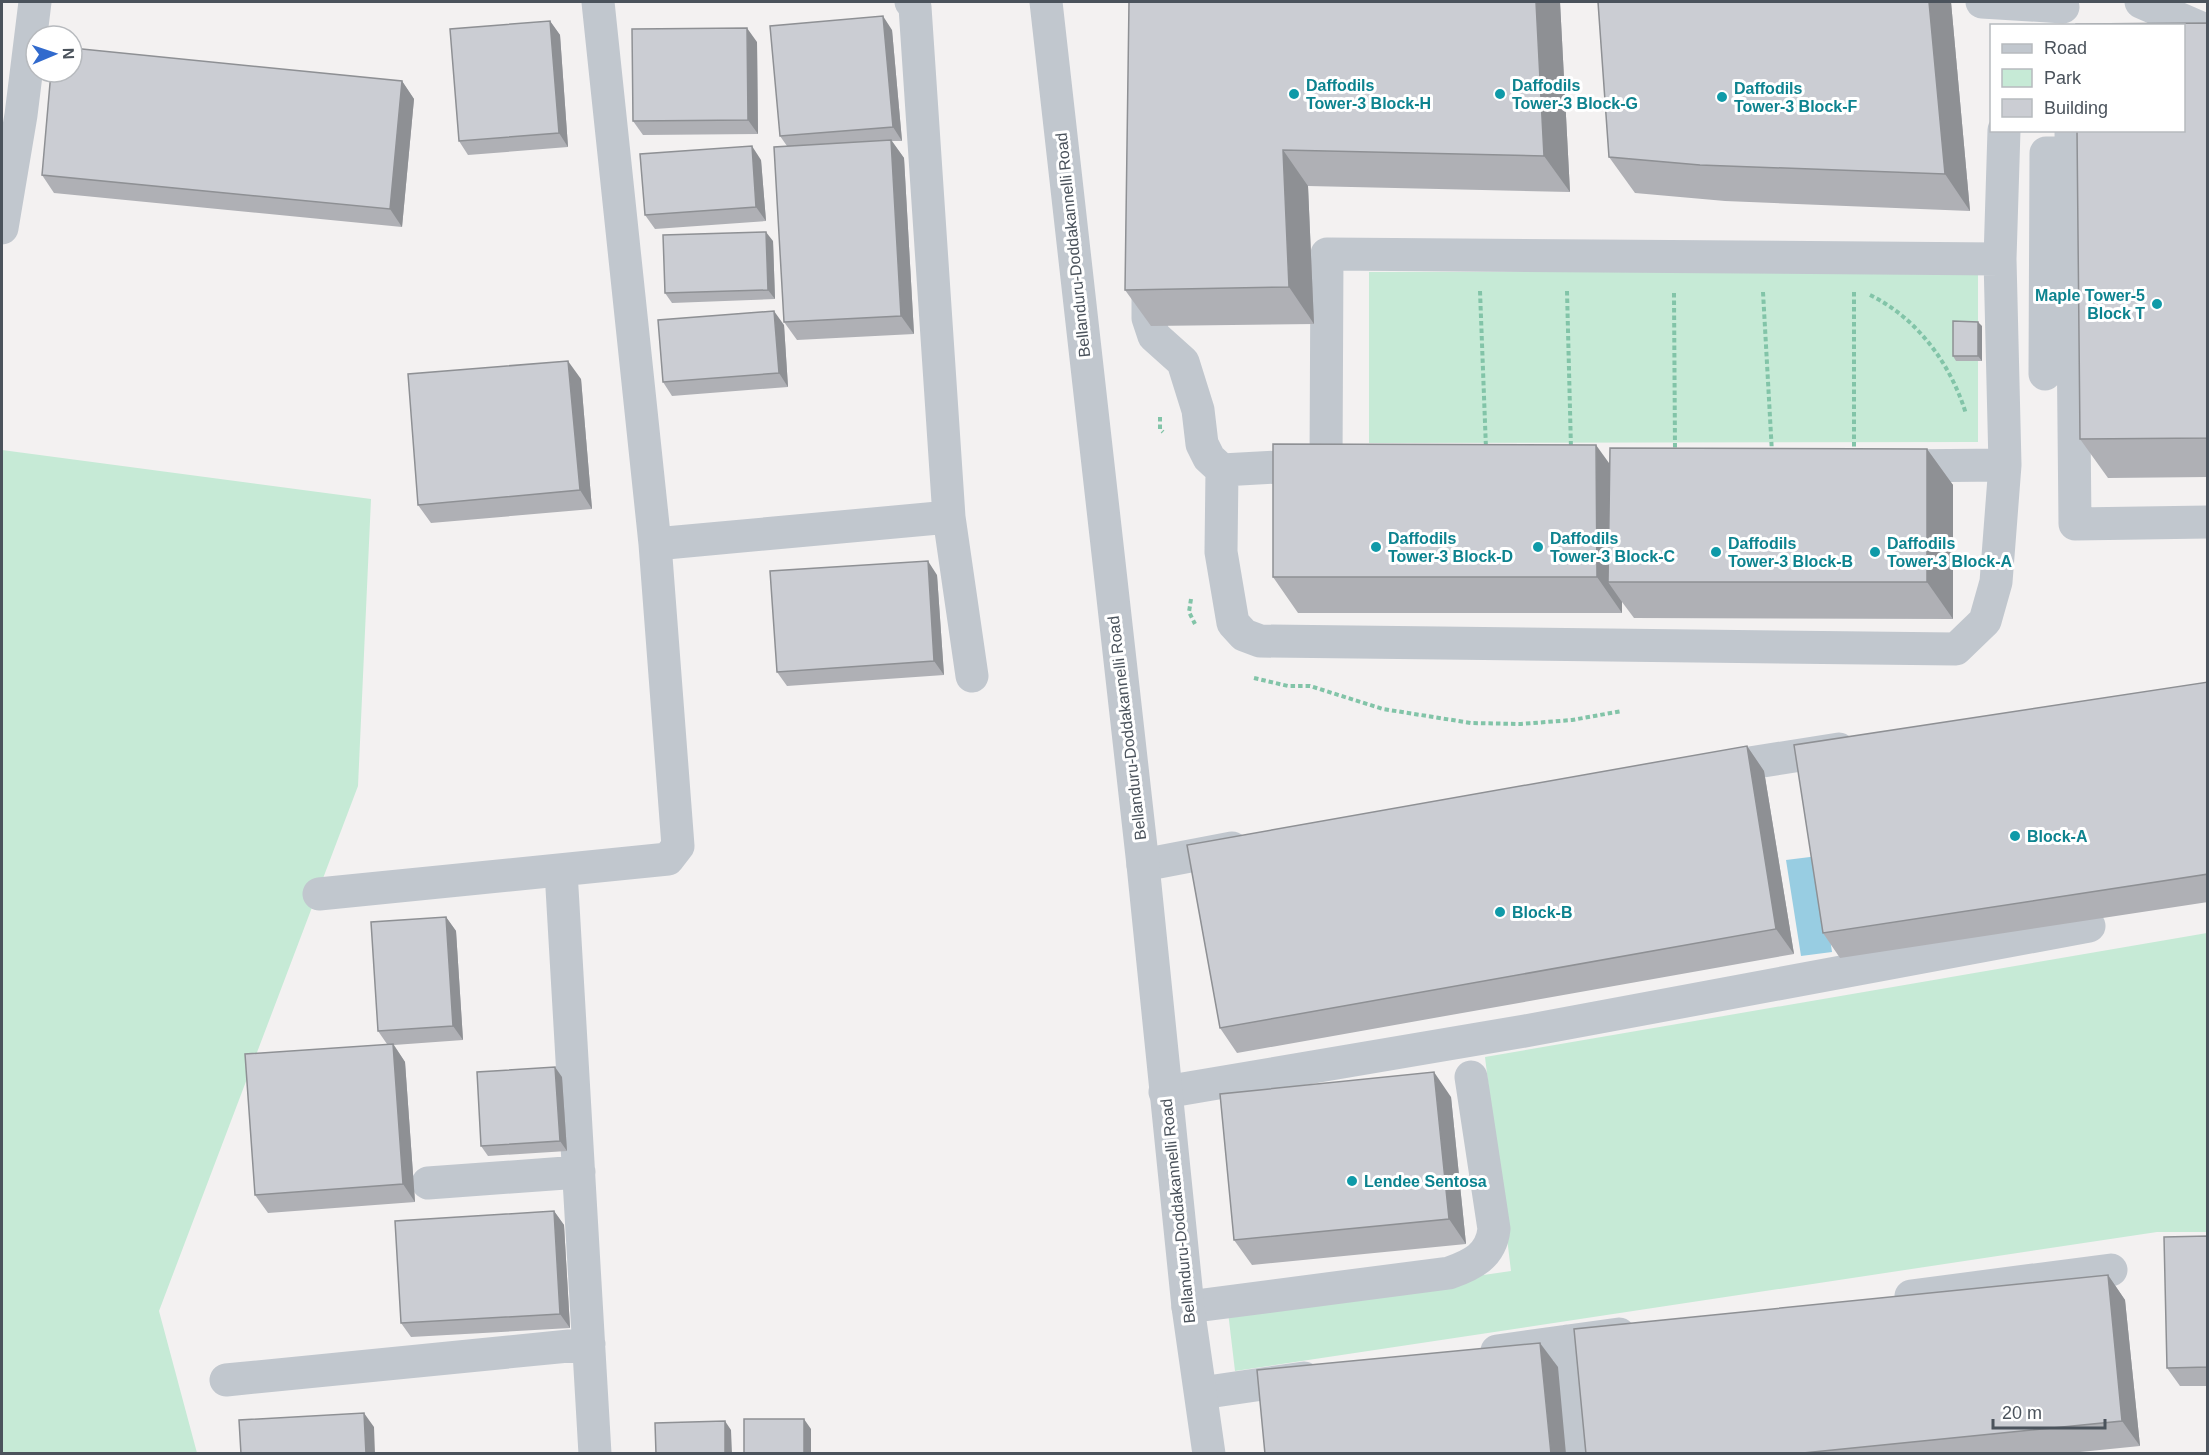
<svg xmlns="http://www.w3.org/2000/svg" width="2209" height="1455" font-family="Helvetica,sans-serif">
  <rect width="100%" height="100%" fill="#f3f1f1"/>
  <!-- green -->
  <path fill="#c6ead6" d="M1978,271V442L1369,443V272Z
    M2,450L371,499L358,786L159,1311L197,1453L2,1454Z
    M2207,933V1232H2157L1235,1371L1228,1312L1511,1271L1485,1057Z"/>
  <!-- water -->
  <path fill="#98cde2" d="M1818,856L1832,952L1801,956L1786,860Z"/>
  <g fill="none" stroke-linecap="round" stroke-linejoin="round">
    <!-- path -->
    <path stroke="#82c4a8" stroke-width="4" stroke-dasharray="4.5 3" stroke-linecap="butt" d="M1480,291L1486,449
      M1567,291L1571,449
      M1763,292L1772,453
      M1854,292V452
      M1674,293L1675,450
      M1870,295C1917,318 1951,364 1966,414
      M1160,417V429L1163,432
      M1191,599L1189,612L1195,624
      M1254,678L1288,686H1310L1383,709L1471,723L1521,724L1572,720L1622,711"/>
    <!-- minor -->
    <path stroke="#c1c7ce" stroke-width="33" d="M1982,2L2063,7
      M2141,2L2208,31
      M2071,130L2075,524L2208,522
      M2,228L21,115L35,2
      M1148,283V318L1154,336L1183,362L1198,410L1202,444L1209,458L1222,470L1221,552L1233,623L1244,635L1260,641L1956,649L1985,621L1996,582L2005,465L2000,259L2004,130
      M2045,374L2046,153H2073
      M1326,464L1327,254L2000,259
      M1893,466L2005,465
      M1222,470L1316,465
      M949,517L972,676
      M655,544L949,517L915,7L911,2
      M1712,769L1839,749
      M1143,865L1232,848
      M561,871L595,1454
      M319,894L668,859L678,846L655,544L598,2
      M1165,1092L1525,1031L2089,926
      M428,1183L579,1172
      M1911,1296L2111,1270
      M1188,1307L1449,1273C1472,1265 1491,1256 1494,1229L1471,1077
      M1568,1341L1578,1454
      M1497,1351L1619,1334
      M226,1380L589,1344
      M1201,1393L1304,1378"/>
    <!-- tertiary -->
    <path stroke="#c1c7ce" stroke-width="33" d="M1046,2L1143,865L1188,1307L1209,1454"/>
  </g>
  <!-- wall -->
  <path fill="#afb0b5" d="M1129,2H1560L1570,192L1308,186L1314,324L1151,326L1125,290Z
    M1598,2H1951L1970,211L1725,201L1635,193L1609,157Z
    M550,21L560,35L568,147L468,155L459,141Z
    M2208,23V477L2108,478L2080,439Z
    M892,30L902,141H892L904,158L914,334L797,340L784,322L787,146L780,136Z
    M757,42L758,134L643,135L633,121Z
    M402,81L414,99L402,227L54,193L42,175Z
    M761,160L766,221L655,229L645,215Z
    M773,241L775,299L672,303L665,293Z
    M784,325L788,387L672,396L663,382Z
    M1982,326V361H1956L1953,356Z
    M581,379L592,509L431,523L418,505Z
    M1927,449L1953,485V619L1634,618L1622,602V613H1298L1273,577L1609,463Z
    M937,575L944,675L787,686L777,672Z
    M2208,682V902L1840,958L1823,933Z
    M1747,746L1764,771L1794,954L1237,1053L1220,1028Z
    M446,917L456,931L463,1040L394,1045L405,1062L415,1202L268,1213L255,1195L387,1044L378,1031Z
    M562,1077L567,1151L488,1156L481,1146Z
    M1451,1097L1466,1244L1252,1265L1234,1240Z
    M554,1211L564,1225L570,1328L411,1337L401,1323Z
    M2208,1236V1386H2180L2167,1368Z
    M2108,1275L2125,1300L2140,1446L2060,1454H1586Z"/>
  <!-- shaded-wall -->
  <path fill="#8e9094" d="M1536,2H1560L1570,192L1544,156Z
    M1929,2H1951L1970,211L1945,174Z
    M883,16L892,30L902,141L893,127Z
    M550,21L560,35L568,147L559,133Z
    M747,28L757,42L758,134L748,120Z
    M402,81L414,99L402,227L390,209Z
    M891,140L904,158L914,334L901,316Z
    M752,146L761,160L766,221L756,207Z
    M1283,150L1308,186L1314,324L1289,287Z
    M766,232L773,241L775,299L768,290Z
    M774,311L784,325L788,387L779,373Z
    M1978,322L1982,326V361L1978,356Z
    M568,361L581,379L592,509L580,490Z
    M1596,445L1622,481L1608,582L1622,602V613L1597,577Z
    M1927,449L1953,485V619L1927,582Z
    M928,561L937,575L944,675L934,661Z
    M1747,746L1764,771L1794,954L1776,929Z
    M446,917L456,931L463,1040L453,1026Z
    M393,1044L405,1062L415,1202L403,1184Z
    M555,1067L562,1077L567,1151L560,1141Z
    M1434,1072L1451,1097L1466,1244L1449,1219Z
    M554,1211L564,1225L570,1328L560,1314Z
    M2108,1275L2125,1300L2140,1446L2122,1421Z
    M1540,1343L1558,1367L1566,1454H1551Z
    M364,1413L374,1427L375,1454H366Z
    M804,1419L811,1429V1454H804Z
    M725,1421L731,1430L732,1454H725Z"/>
  <!-- building -->
  <path fill="#cbcdd3" stroke="#8e9094" stroke-width="1.5" d="M1129,2H1536L1544,156L1283,150L1289,287L1125,290Z
    M1598,2H1929L1945,174L1700,165L1609,157Z
    M883,16L893,127L780,136L770,26Z
    M550,21L559,133L459,141L450,29Z
    M2208,23V438L2080,439L2077,130H2184V26H2076V24Z
    M747,28L748,120L633,121L632,29Z
    M72,48L402,81L390,209L42,175L51,72H72Z
    M891,140L901,316L784,322L774,147Z
    M752,146L756,207L645,215L640,154Z
    M766,232L768,290L665,293L663,235Z
    M774,311L779,373L663,382L658,320Z
    M1953,321L1978,322V356H1953Z
    M568,361L580,490L418,505L408,374Z
    M1273,444L1596,445L1597,577H1273Z
    M1610,448L1927,449V582H1608Z
    M928,561L934,661L777,672L770,571Z
    M2208,682V874L1823,933L1794,745Z
    M1747,746L1776,929L1220,1028L1187,845Z
    M446,917L453,1026L378,1031L371,922Z
    M393,1044L403,1184L255,1195L245,1054Z
    M555,1067L560,1141L481,1146L477,1072Z
    M1434,1072L1449,1219L1234,1240L1220,1094Z
    M554,1211L560,1314L401,1323L395,1221Z
    M2208,1236V1367L2167,1368L2164,1237Z
    M2108,1275L2122,1421L1793,1454H1586L1574,1329Z
    M1540,1343L1551,1454H1265L1257,1370Z
    M364,1413L366,1454H241L239,1420Z
    M744,1419H804V1454H744Z
    M725,1421V1454H656L655,1423Z"/>
  <!-- markers -->
  <g fill="#0f9aa8" stroke="#fff" stroke-width="2">
    <circle cx="1294" cy="94" r="6"/>
    <circle cx="1500" cy="94" r="6"/>
    <circle cx="1722" cy="97" r="6"/>
    <circle cx="2157" cy="304" r="6"/>
    <circle cx="1376" cy="547" r="6"/>
    <circle cx="1538" cy="547" r="6"/>
    <circle cx="1716" cy="552" r="6"/>
    <circle cx="1875" cy="552" r="6"/>
    <circle cx="2015" cy="836" r="6"/>
    <circle cx="1500" cy="912" r="6"/>
    <circle cx="1352" cy="1181" r="6"/>
  </g>
  <g text-anchor="middle" dominant-baseline="central" stroke-width="6" stroke-linejoin="round" paint-order="stroke">
    <!-- culture labels -->
    <g font-size="16" font-weight="bold" fill="#0d838f" stroke="#fff" text-anchor="start">
      <text x="1306" y="85">Daffodils<tspan x="1306" dy="18">Tower-3 Block-H</tspan></text>
      <text x="1512" y="85">Daffodils<tspan x="1512" dy="18">Tower-3 Block-G</tspan></text>
      <text x="1734" y="88">Daffodils<tspan x="1734" dy="18">Tower-3 Block-F</tspan></text>
      <text x="2145" y="295" text-anchor="end">Maple Tower-5<tspan x="2145" dy="18">Block T</tspan></text>
      <text x="1388" y="538">Daffodils<tspan x="1388" dy="18">Tower-3 Block-D</tspan></text>
      <text x="1550" y="538">Daffodils<tspan x="1550" dy="18">Tower-3 Block-C</tspan></text>
      <text x="1728" y="543">Daffodils<tspan x="1728" dy="18">Tower-3 Block-B</tspan></text>
      <text x="1887" y="543">Daffodils<tspan x="1887" dy="18">Tower-3 Block-A</tspan></text>
      <text x="2027" y="836">Block-A</text>
      <text x="1512" y="912">Block-B</text>
      <text x="1364" y="1181">Lendee Sentosa</text>
    </g>
    <!-- street labels -->
    <g font-size="16" fill="#4b535c" stroke="#fff">
      <text transform="translate(1073 245) rotate(-96)">Bellanduru-Doddakannelli Road</text>
      <text transform="translate(1127 728) rotate(-97)">Bellanduru-Doddakannelli Road</text>
      <text transform="translate(1178 1211) rotate(-96)">Bellanduru-Doddakannelli Road</text>
    </g>
  </g>
  <!-- border -->
  <rect width="2209" height="1455" fill="none" stroke="#4b535c" stroke-width="6"/>
  <!-- legend -->
  <rect x="1990" y="24" width="195" height="108" fill="#ffffff" stroke="#b7babe" stroke-width="1.5"/>
  <rect x="2002" y="44" width="30" height="9" fill="#c1c7ce" stroke="#b7babe" stroke-width="1.5"/>
  <text x="2044" y="54" font-size="18" fill="#4b535c">Road</text>
  <rect x="2002" y="69" width="30" height="18" fill="#c6ead6" stroke="#b7babe" stroke-width="1.5"/>
  <text x="2044" y="84" font-size="18" fill="#4b535c">Park</text>
  <rect x="2002" y="99" width="30" height="18" fill="#cbcdd3" stroke="#b7babe" stroke-width="1.5"/>
  <text x="2044" y="114" font-size="18" fill="#4b535c">Building</text>
  <!-- north arrow -->
  <g transform="translate(54 54) rotate(88)"><circle r="28" fill="#ffffff" stroke="#b7babe" stroke-width="1.5"/>
  <path d="M0-4.5L10 22L0 15L-10 22Z" fill="#316acd"/>
  <text y="-9" font-size="16" font-weight="bold" text-anchor="middle" fill="#4b535c">N</text>
  </g>
  <!-- scale -->
  <path d="M1993 1419v9h112v-9" fill="none" stroke="#4b535c" stroke-width="3"/>
  <text x="2002" y="1419" font-size="18" fill="#4b535c" stroke="#ffffff" stroke-width="4.5" paint-order="stroke">20 m</text>
</svg>
